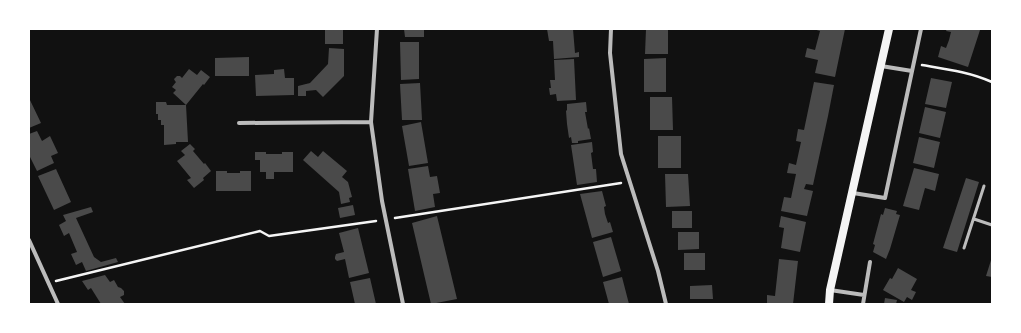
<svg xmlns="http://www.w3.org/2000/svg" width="1021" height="333" font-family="'Public Sans',sans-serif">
  <rect width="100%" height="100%" fill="#111"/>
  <!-- building -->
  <path fill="#4a4a4a" d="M325,29H343V44H325Z
    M404,29H424V37H405Z
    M547,29H573L575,53L579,52V57L554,59L553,41H549Z
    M646,29H668V54H645Z
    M813,29H845L835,77L815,73L818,60L805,57L807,48L815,50L820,31Z
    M947,29H977L980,30L968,67L938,57L941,46L946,48L949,40L951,32L946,31Z
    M400,42H419V79L401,80Z
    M329,48L344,49V76L323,97L316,90L306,91V96H298V86L310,83L328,64Z
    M249,57V76H215V58Z
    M666,58V92H644V59Z
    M574,59L576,100L557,101L556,94L550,95L549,88H551L550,80H555L554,60Z
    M189,69L197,75L201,70L210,77L204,85L203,84L186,105L188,142H176V144L164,145V125H161V120H158V114H156V102H166L167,105H186L173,93L176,90L172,87L176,82L175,81L174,79L177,76H180L182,78Z
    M284,69L285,78H294V95L256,96L255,75L274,74V70Z
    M931,78L952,82L946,108L925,104Z
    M814,82L834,85L828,116L813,185L806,184L804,189L813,191L807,216L781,211L784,197L791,198L796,174L787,173L789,163L796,165L801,142L796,141L798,129L804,130Z
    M420,83L422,120H402L400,84Z
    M650,97H672L673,130H650Z
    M29,98L41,123L29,128Z
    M586,102L587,112H585L588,129L589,128L591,139L578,141V143H572L571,137L569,138L567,124L566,111L567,110V104Z
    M925,107L946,112L940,138L919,133Z
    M421,122L428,163L409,166L402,126Z
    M37,131L42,141L50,136L58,153L51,156L54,163L37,171L29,155V134Z
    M658,136H681V168H658Z
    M919,137L940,142L934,168L913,163Z
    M592,142L593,152L591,153L593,169H596L597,182L577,185L571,145Z
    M190,144L195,149L193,151L204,164L205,163L211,171L203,178L204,180L194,188L187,180L191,178L177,161L185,155L181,151Z
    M311,151L318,157L323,151L347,171L342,177L348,182L352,197L349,198L350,202L341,204L339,192L303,160Z
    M255,152H266V154H282V152H293V172H274V179H266V172H260V160H255Z
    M428,166L430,177L437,176L440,193L433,194L435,207L415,211L408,169Z
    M914,168L939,174L935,191L925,188L919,210L903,206Z
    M56,169L71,202L54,210L38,176Z
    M216,171H227V173H240V171H251V191H216Z
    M665,174H688L690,206L666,207Z
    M966,178L979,182L957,252L943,248Z
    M602,191L606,206L604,207L605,214L608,223L610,222L613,232L592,238L580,194Z
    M353,205L355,215L340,218L338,208Z
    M91,207L93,212L76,218L94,257L101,262L116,258L118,262L86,271L82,262L76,265L71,254L77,252L69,233L64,236L59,225L66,221L63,215Z
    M885,208L897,211L896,214L900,215L890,249L886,259L873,252L875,245L873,244L881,214L883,215Z
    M672,211H692V228H672Z
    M437,216L457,299L431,304L412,223Z
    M781,216L806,222L800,252L781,248L784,228L779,227Z
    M358,228L369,273L349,278L345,259L337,261L335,259V257L336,254L344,252L339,233Z
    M678,232H699V249L678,250Z
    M611,237L621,271L603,277L593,242Z
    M684,253H705V270H684Z
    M992,257V277L986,276Z
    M779,259L798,261L793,304H767V295L775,296Z
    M898,268L917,279L911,290L916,292L912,300L907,297L904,302L883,290L890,278L892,279Z
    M105,275L110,282L114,280L118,287L121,288L124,291V295L120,297L125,304H101L91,288L88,290L82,281Z
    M622,277L629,304H609L603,282Z
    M370,278L376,304H355L350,282Z
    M712,285L713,299H690V286Z
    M885,298L897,300L896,304H884Z"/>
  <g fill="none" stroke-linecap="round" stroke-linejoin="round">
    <!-- path -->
    <path stroke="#f5f5f5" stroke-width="2.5" d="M922,65C946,69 970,72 992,82
      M395,218L621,183
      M56,281L260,231L269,236L376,221"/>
    <!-- service -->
    <path stroke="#bcbcbc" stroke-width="3" d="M974,219L992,225
      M964,248L984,186"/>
    <!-- minor -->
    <path stroke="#bcbcbc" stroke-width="4" d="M377,29L371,122L382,201L403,304
      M611,29L610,53L621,154L658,271L666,304
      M881,66L912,71
      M239,123L371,122
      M853,193L885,198L921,29
      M29,240L58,304
      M830,290L864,295
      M863,304L870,262"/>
    <!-- secondary -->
    <path stroke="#f5f5f5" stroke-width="8" d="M829,304L830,290L889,29"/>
  </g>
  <!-- border -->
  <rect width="1021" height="333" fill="none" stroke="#ffffff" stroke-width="60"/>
</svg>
